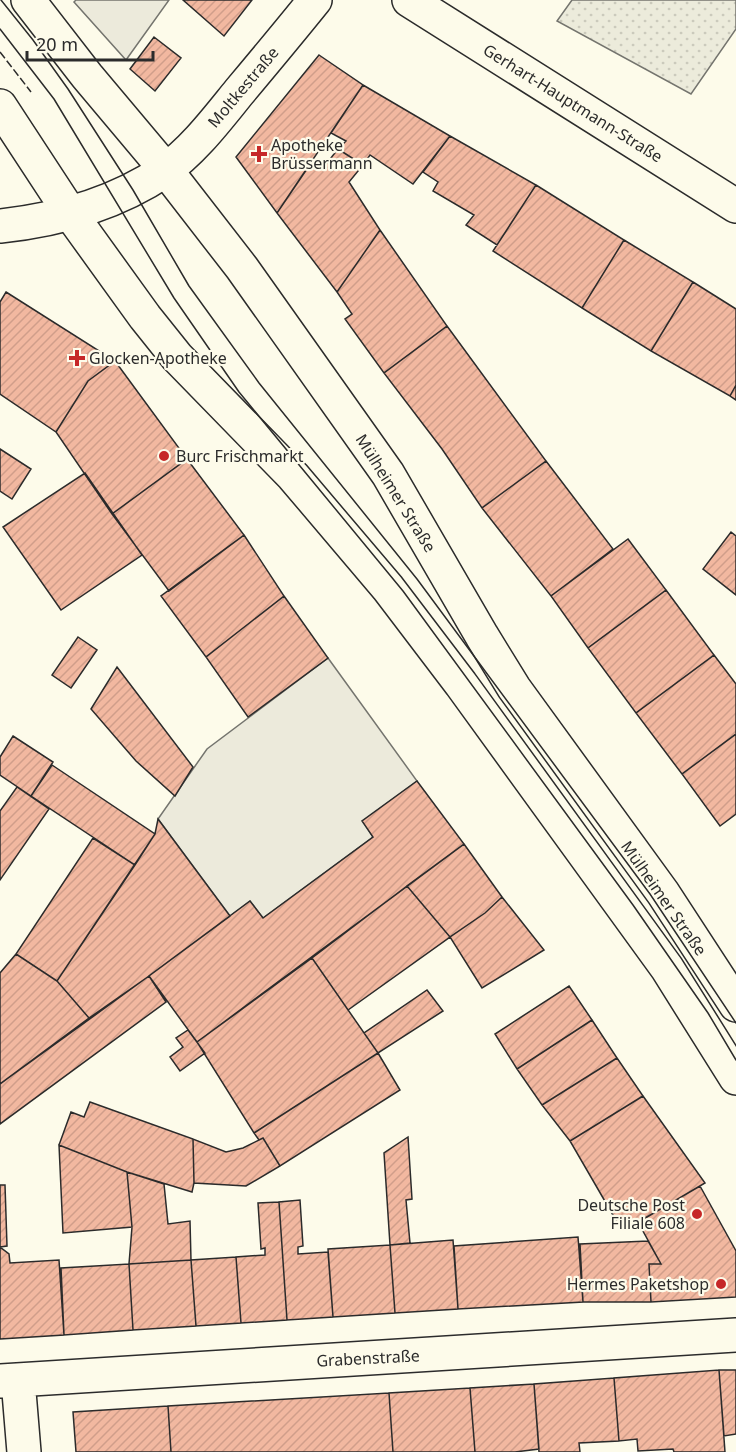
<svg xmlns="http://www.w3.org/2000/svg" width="736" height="1452" font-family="'Noto Sans',sans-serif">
  <defs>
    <pattern id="park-dots" width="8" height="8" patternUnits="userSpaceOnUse" patternTransform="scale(1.5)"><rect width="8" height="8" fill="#ecebdb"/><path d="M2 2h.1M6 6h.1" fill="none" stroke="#cbcabc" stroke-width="1.8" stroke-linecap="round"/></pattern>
    <pattern id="building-hatch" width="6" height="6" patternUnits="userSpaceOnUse" patternTransform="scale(1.5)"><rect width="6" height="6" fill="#f2b8a0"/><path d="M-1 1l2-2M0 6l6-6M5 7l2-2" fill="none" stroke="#d09e8a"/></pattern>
  </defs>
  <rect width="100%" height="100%" fill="#fdfbea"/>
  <!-- park -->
  <path fill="url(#park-dots)" stroke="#74746e" stroke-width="1.5" d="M572,0H736V29L691,94L557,21Z"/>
  <!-- parking -->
  <path fill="#eceadb" stroke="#74746e" stroke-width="1.5" d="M76,0H169L126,60L74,2Z
    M328,658L417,781L363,821L373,837L263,918L250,901L230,916L158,819L207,749Z"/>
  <!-- building -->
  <path fill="url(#building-hatch)" stroke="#2b2b2b" stroke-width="1.5" d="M183,0H252L224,36Z
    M154,37L181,58L155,91L130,69Z
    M319,55L363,85L277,213L236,157Z
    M363,85L450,136L413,184L370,155L363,165L338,149L346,141L331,133Z
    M450,136L536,185L497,245L466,225L474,215L433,191L438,182L423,172Z
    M338,149L363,165L349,182L380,230L337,292L277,213L313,160L323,168Z
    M536,185L624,240L582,308L493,251Z
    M380,230L447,326L384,373L345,319L352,314L337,292Z
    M624,240L693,282L651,351L582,308Z
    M693,282L736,309V385L730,396L651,351Z
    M6,292L115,361L88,381L56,432L0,394V302Z
    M447,326L546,461L482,508L442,449L384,373Z
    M115,361L187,459L112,514L56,432L88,381Z
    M736,385V400L730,396Z
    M0,449L31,469L12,499L0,491Z
    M187,459L244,535L169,591L112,514Z
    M546,461L613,549L551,596L482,508Z
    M85,473L142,555L61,610L3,527Z
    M731,532L736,536V595L703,569Z
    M244,535L284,596L206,657L161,596Z
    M628,539L666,590L588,648L551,596Z
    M666,590L714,655L636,713L588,648Z
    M284,596L328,658L248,717L206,657Z
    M78,637L97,650L71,688L52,675Z
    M714,655L736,684V734L682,774L636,713Z
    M117,667L193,767L175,796L136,761L91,709Z
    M736,734V814L720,826L682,774Z
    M13,736L53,762L31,796L0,775V757Z
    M52,765L155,834L135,865L31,796Z
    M417,781L464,844L197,1042L149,976L250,901L263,918L373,837L362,821Z
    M17,787L49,809L0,880V811Z
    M158,819L230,916L149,976L89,1018L57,981L155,834Z
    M93,838L135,865L57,981L16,954Z
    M464,844L502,897L485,913L450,937L407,886Z
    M407,886L450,937L348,1010L312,958Z
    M502,897L544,950L482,988L450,937L485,913Z
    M16,954L57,981L89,1018L0,1084V973Z
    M312,958L378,1053L254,1133L197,1042Z
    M149,976L166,1002L0,1124V1084Z
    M569,986L592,1020L517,1069L495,1034Z
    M427,990L443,1011L378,1053L364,1033Z
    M592,1020L617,1058L542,1105L517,1069Z
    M188,1030L205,1053L180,1071L170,1057L183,1047L176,1038Z
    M378,1053L400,1090L280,1166L263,1138L259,1140L254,1133Z
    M617,1058L643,1096L570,1141L542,1105Z
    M643,1096L705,1183L632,1226L617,1222L570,1141Z
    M90,1102L193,1139L194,1183L192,1192L127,1172L59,1145L71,1112L84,1117Z
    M408,1137L412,1199L406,1200L410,1243L390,1245L384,1153Z
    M263,1138L280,1166L246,1186L194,1183L193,1139L226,1152L243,1148Z
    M59,1145L127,1172L132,1227L63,1233Z
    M127,1172L164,1184L168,1224L190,1221L191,1260L129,1264L132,1227Z
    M0,1185H5L7,1246L0,1247Z
    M700,1186L736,1251V1297L651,1302L649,1264H661L638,1222Z
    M300,1200L303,1246L298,1247V1254L328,1252L333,1317L287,1320L279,1202Z
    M279,1202L287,1320L241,1323L236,1257L265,1255V1248L261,1249L258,1203Z
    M578,1237L583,1302L458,1309L454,1246Z
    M453,1240L458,1309L395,1313L390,1245Z
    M648,1241L661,1264H649L651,1302H583L580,1244Z
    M390,1245L395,1313L333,1317L328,1249Z
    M0,1247L9,1254L10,1263L59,1260L64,1335L0,1339Z
    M236,1257L241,1323L196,1326L191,1260Z
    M191,1260L196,1326L133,1330L129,1264Z
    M129,1264L133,1330L64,1335L61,1268Z
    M719,1370H736V1434L724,1436Z
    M719,1370L725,1452H674L673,1449L638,1451L637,1439L619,1441L614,1378Z
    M614,1378L619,1441L579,1443L580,1452H539L534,1384Z
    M534,1384L539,1449L515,1452H475L470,1388Z
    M470,1388L475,1452H393L389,1393Z
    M389,1393L393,1452H171L168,1406Z
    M168,1406L171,1452H76L73,1412Z"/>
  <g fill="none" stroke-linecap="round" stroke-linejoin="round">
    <!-- minor casing -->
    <g stroke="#2b2b2b" stroke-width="36">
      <path id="minor" d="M409,0L736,206
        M0,226C58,220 115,204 164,171C193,151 217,119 239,92C265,61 290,31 315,0
        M18,1380L24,1452
        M0,1381L736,1335"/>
    </g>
    <!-- secondary casing -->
    <g stroke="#2b2b2b" stroke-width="36">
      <path id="secondary" d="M28,0L87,76L166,170L242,268L388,474L482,636L514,688L663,893L736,1005
        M0,106L70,213L145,317L177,357L293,476L388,588L461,684L667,968L736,1078"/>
    </g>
    <!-- minor -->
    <use href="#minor" stroke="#fdfbea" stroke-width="33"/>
    <!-- secondary -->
    <use href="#secondary" stroke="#fdfbea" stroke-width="33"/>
    <!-- tram -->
    <path stroke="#2b2b2b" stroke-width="1.5" d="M1,0L33,40L68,89L133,190L189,286L259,383L417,579L650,894L736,1023
      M0,29L54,99L174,298L239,392L403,591L633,905L708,1013L736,1060"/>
    <!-- fence -->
    <path stroke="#2b2b2b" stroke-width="1.5" stroke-dasharray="8 3" stroke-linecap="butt" d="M0,52L31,92"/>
  </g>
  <!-- markers -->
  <g fill="#c62828" stroke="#fdfbea" stroke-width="2">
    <path d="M256 145h6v6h6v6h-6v6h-6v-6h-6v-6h6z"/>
    <path d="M74 349h6v6h6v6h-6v6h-6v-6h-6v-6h6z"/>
    <circle cx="164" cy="456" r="6"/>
    <circle cx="697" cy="1214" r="6"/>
    <circle cx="721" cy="1284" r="6"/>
  </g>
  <g text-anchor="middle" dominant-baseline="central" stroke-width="4.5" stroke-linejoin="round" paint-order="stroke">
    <!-- street labels -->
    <g font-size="16" fill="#2b2b2b" stroke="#fdfbea">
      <text transform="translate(243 87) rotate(-50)">Moltkestraße</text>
      <text transform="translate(573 103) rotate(32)">Gerhart-Hauptmann-Straße</text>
      <text transform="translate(396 493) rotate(58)">Mülheimer Straße</text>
      <text transform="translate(664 898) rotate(55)">Mülheimer Straße</text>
      <text transform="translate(368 1358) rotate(-3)">Grabenstraße</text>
    </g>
    <!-- poi labels -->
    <g font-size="16" fill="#2b2b2b" stroke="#fdfbea" text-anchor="start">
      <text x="271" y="145">Apotheke<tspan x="271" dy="18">Brüssermann</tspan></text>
      <text x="89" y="358">Glocken-Apotheke</text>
      <text x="176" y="456">Burc Frischmarkt</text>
      <text x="685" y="1205" text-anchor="end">Deutsche Post<tspan x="685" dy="18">Filiale 608</tspan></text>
      <text x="709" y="1284" text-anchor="end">Hermes Paketshop</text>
    </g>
  </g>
  <!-- scale -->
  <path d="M27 51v9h126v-9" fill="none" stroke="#2b2b2b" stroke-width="3"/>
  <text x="36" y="51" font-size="18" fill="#2b2b2b" stroke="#fdfbea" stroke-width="4.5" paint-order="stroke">20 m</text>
</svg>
